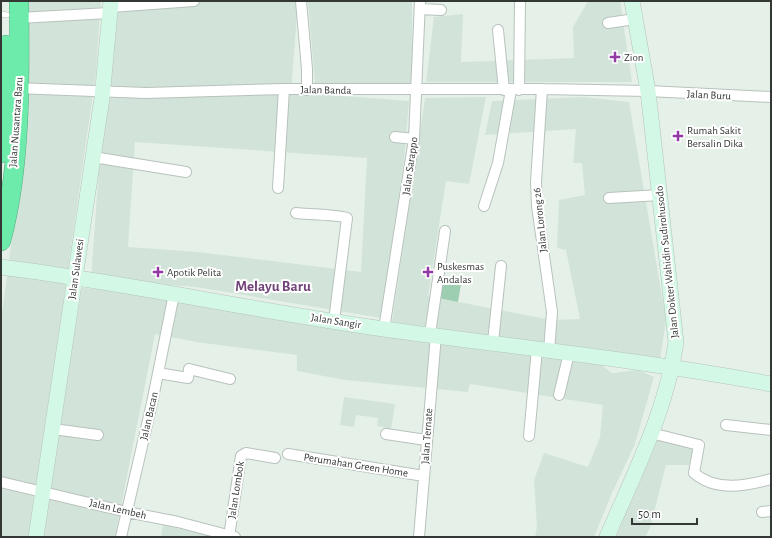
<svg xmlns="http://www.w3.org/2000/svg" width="772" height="538" font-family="'Alegreya Sans',sans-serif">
  <rect width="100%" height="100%" fill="#e5f0e9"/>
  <!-- built -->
  <path fill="#d2e4d9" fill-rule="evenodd" d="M23,1H101L96,73L46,422L28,537H1V321L23,154Z
    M111,1H298L291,92L409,101L404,160L381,318L196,287L91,279ZM135,142L367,158L361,272L198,252L128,247Z
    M308,1H412V86L315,84Z
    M588,1H620L632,82H426L434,17L463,14L461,62L574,58L573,27Z
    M486,97L469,184L446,181L428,296L551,320L580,319L566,250L557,248L559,200L585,195L582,163H573L576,129L485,135L492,101L584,97L629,102L666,320L660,360L392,322L425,98Z
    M82,288L126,291L600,364L612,373L638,370L654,377L635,444L612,493L594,537H535L537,527L534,480L544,453L588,467L600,437L603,405L470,384L468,392L345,380L297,371V355L196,342L155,334L115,537H43L55,450Z
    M344,397L395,404L391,429L377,426L378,418L356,415L354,427L340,425Z
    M656,438L694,447L689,465H666L650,528L645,537H616Z
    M163,525L216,537H161Z"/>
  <!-- green -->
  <path fill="#9eceb1" d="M442,282L461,284L458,302L438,298Z"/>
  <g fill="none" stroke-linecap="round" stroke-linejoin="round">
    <!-- lane casing -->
    <g stroke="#b8c2bc" stroke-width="6">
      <path id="lane" d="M1,14L7,15"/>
    </g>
    <!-- street casing -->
    <g stroke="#b8c2bc" stroke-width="12">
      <path id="street" d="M301,1L307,69V90
        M111,7L194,1
        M420,9L441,10
        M19,18L109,13
        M608,23L635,19
        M498,30L504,90
        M15,88L146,93L284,89H542L648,91L771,97
        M542,89L536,182L537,206L552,312L549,351
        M519,90L520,1
        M395,137L414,139
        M93,157L186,172
        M278,188L284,89
        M609,198L660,195
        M484,206L498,163L511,90
        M296,213C304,214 343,215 347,218L334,321
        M384,329L414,139L420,1
        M430,334L445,231
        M493,342L501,266
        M158,373L188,378L189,369L230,379
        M559,395L569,353
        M726,425L771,430
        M53,429L98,435
        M651,433L699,445L694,473C716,492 746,486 771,479
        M386,434L426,440
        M529,436L537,349
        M288,454L424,476
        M1,482L127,512L178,522L235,537
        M762,512L771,511
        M121,537L152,403L174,294
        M229,537L241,456L246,453L275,458
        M419,537L436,335"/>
    </g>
    <!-- secondary casing -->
    <g stroke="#b8c2bc" stroke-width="16">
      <path id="secondary" d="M1,267C129,283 256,311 384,329C513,347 643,360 771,384
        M36,537L102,98L111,1
        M607,537C634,474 667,410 676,342L648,91L632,1"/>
    </g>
    <!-- highway casing -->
    <g stroke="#59ac81" stroke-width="20">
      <path id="highway" d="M1,153L6,45
        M1,241C21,167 20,78 19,1"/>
    </g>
    <!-- lane -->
    <use href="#lane" stroke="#fff" stroke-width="5"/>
    <!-- street -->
    <use href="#street" stroke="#fff" stroke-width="10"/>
    <!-- secondary -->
    <use href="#secondary" stroke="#d3f9e6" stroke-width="15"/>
    <!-- highway -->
    <use href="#highway" stroke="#6debaa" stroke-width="19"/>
  </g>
  <!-- markers -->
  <g fill="#943aa5" stroke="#fff" stroke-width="1.5">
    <path d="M613 51h4v4h4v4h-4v4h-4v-4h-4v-4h4z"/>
    <path d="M676 130h4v4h4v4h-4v4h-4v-4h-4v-4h4z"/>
    <path d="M156 266h4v4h4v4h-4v4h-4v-4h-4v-4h4z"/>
    <path d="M426 266h4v4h4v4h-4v4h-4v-4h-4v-4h4z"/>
  </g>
  <g text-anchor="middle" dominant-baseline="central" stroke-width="4" stroke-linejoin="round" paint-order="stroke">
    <!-- poi labels -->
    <g font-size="11" fill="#343835" stroke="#fff" text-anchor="start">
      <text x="624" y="57">Zion</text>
      <text x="687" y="130">Rumah Sakit<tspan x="687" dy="13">Bersalin Dika</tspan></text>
      <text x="437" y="266">Puskesmas<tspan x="437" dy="13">Andalas</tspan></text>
      <text x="167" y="272">Apotik Pelita</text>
    </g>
    <!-- street labels -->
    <g font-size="11" fill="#343835" stroke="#fff">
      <text transform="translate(326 90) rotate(1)">Jalan Banda</text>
      <text transform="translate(709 95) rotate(3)">Jalan Buru</text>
      <text transform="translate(16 122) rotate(-86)">Jalan Nusantara Baru</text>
      <text transform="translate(410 166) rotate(-82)">Jalan Sarappo</text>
      <text transform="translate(540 220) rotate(-96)">Jalan Lorong 26</text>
      <text transform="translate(667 262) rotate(-96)">Jalan Dokter Wahidin Sudirohusodo</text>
      <text transform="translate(76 269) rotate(-82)">Jalan Sulawesi</text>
      <text transform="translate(336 321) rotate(9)">Jalan Sangir</text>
      <text transform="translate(149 416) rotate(-77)">Jalan Bacan</text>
      <text transform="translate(427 436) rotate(-86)">Jalan Ternate</text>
      <text transform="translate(356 465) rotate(9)">Perumahan Green Home</text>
      <text transform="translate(236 490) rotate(-81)">Jalan Lombok</text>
      <text transform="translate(118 509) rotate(13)">Jalan Lembeh</text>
    </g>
    <!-- district labels -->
    <g font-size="15" font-weight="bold" fill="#714379" stroke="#fff">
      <text x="273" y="286">Melayu Baru</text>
    </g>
  </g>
  <!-- border -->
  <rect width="772" height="538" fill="none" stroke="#343835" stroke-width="4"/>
  <!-- scale -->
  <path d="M632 518v6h65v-6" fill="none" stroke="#343835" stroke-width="2"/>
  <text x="638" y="518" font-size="12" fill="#343835" stroke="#ffffff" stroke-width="3" paint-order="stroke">50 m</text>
</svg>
